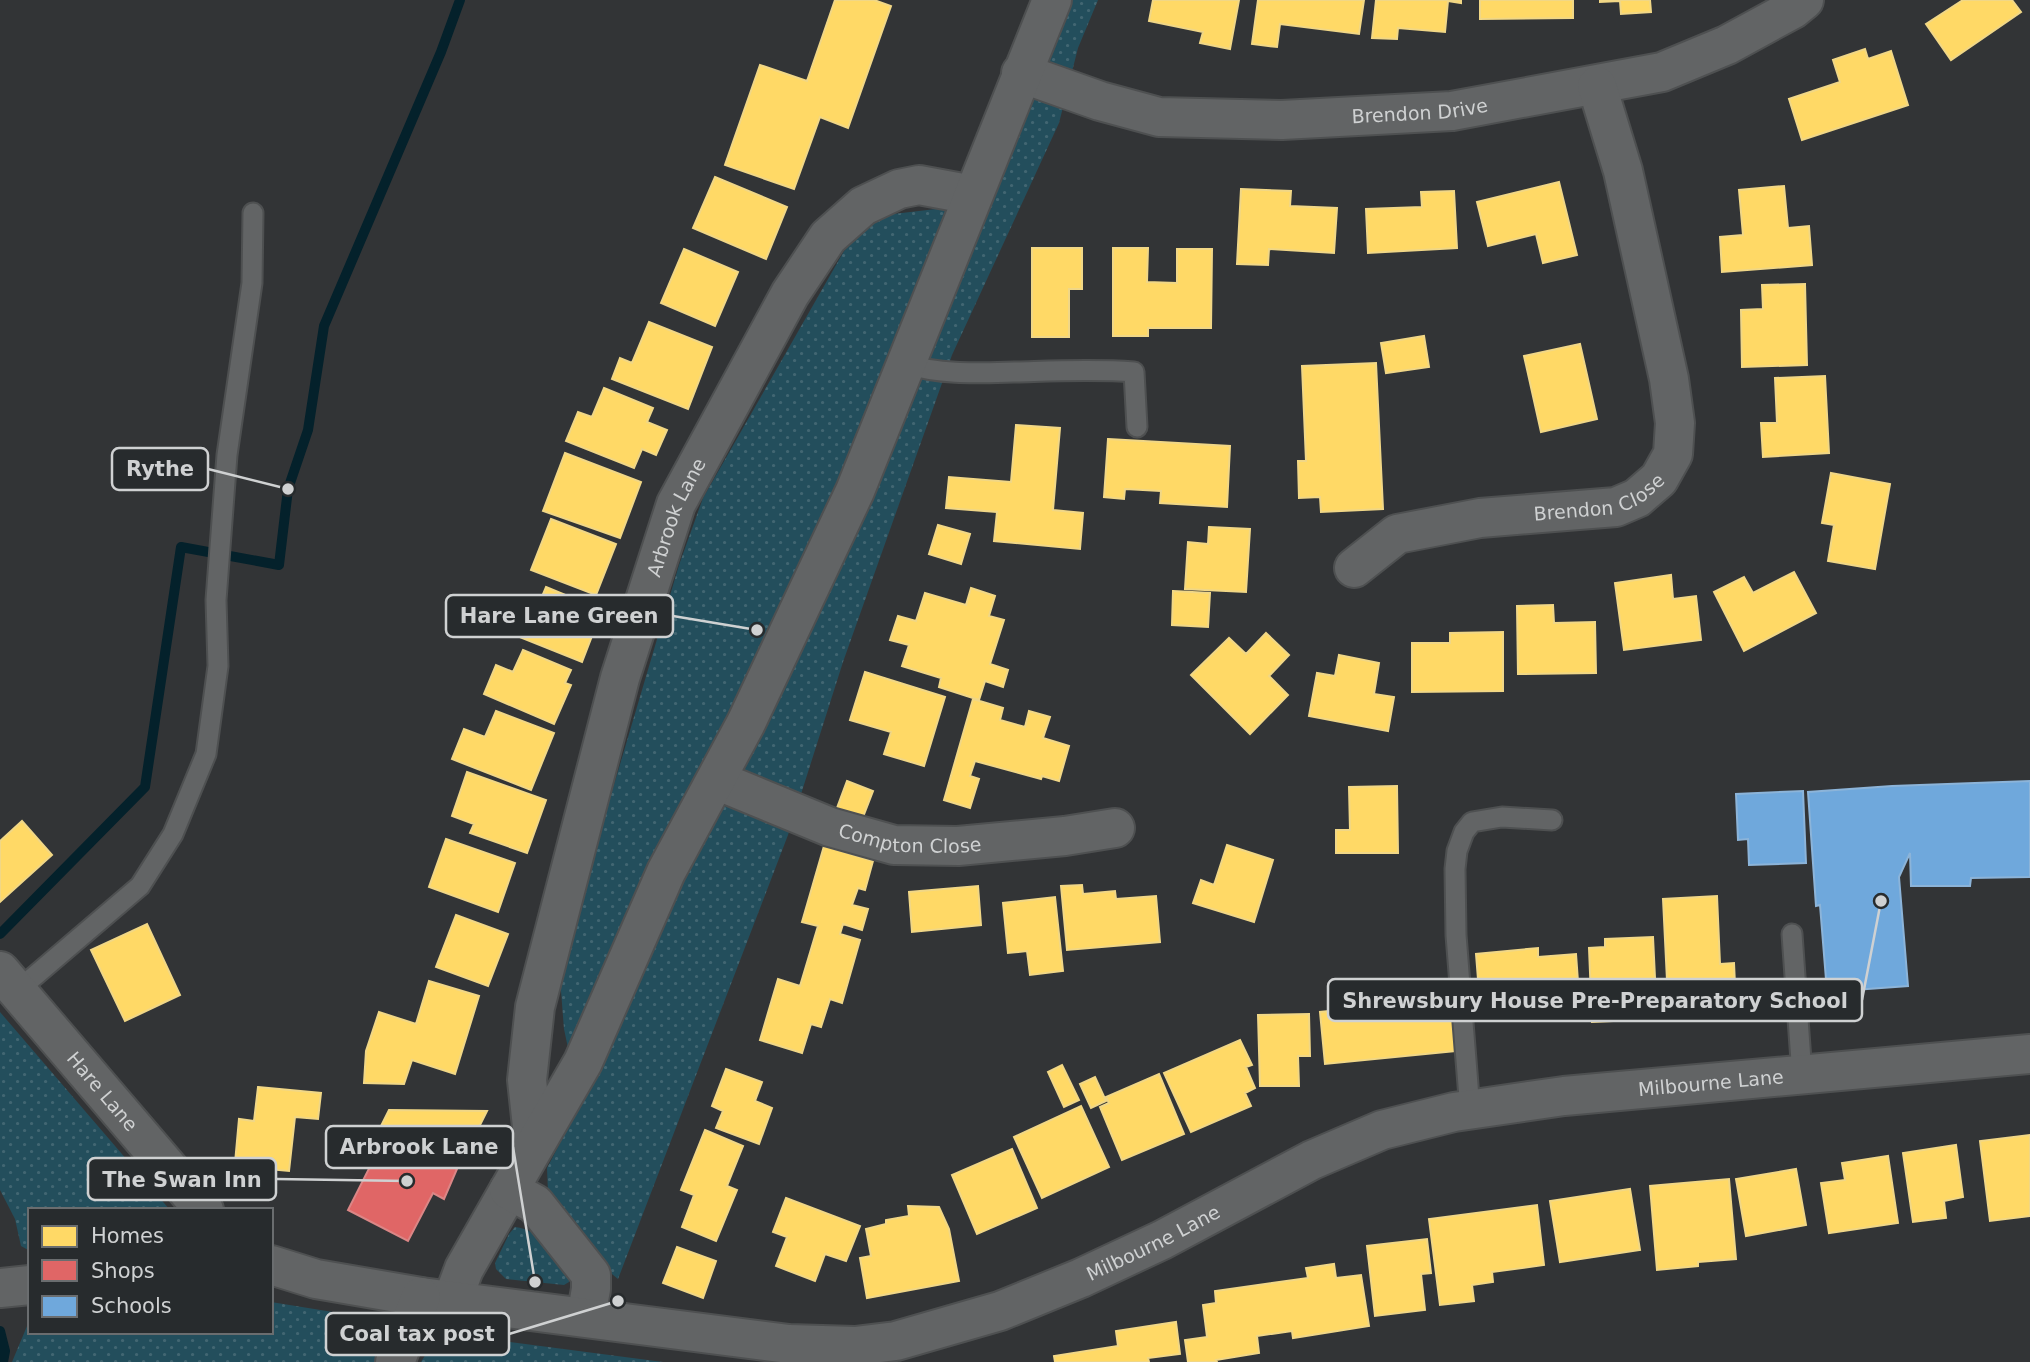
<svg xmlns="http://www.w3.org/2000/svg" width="2030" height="1362" font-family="'DejaVu Sans',sans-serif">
  <defs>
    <pattern id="grass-dots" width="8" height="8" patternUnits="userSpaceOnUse" patternTransform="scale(1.75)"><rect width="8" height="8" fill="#234e5c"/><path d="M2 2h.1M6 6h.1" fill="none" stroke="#426672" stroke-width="1.8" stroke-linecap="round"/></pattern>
  </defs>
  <rect width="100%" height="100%" fill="#323436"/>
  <!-- grass -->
  <path fill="url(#grass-dots)" d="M1071,0H1098L1078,48L1059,123L952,355L843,662L788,835L618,1279L601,1265L548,1193L547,1168L580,1105L564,1029L560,978L576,904L605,815L679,565L703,498L844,251L876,216L936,209L983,215Z
    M0,1012L170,1210H30V1251L21,1246L15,1219L0,1190Z
    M515,1227C542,1230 555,1255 570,1275L569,1282L564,1285L506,1279L496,1269L495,1263L509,1234Z
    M271,1302L339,1313L363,1323L368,1351L410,1362H12L30,1319V1332H271Z
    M448,1334L663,1362H421L432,1344Z"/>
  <!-- homes -->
  <path fill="#ffd966" stroke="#f1d786" stroke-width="2" d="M835,0H874L891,6L848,128L820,117L794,189L725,165L760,65L807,81Z
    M1153,0H1239L1230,49L1200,43L1203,32L1149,21Z
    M1258,0H1364L1359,34L1280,24L1277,47L1252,44Z
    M1376,0H1461V3L1448,1L1445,32L1398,28L1397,39L1372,38Z
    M1480,0H1573V18L1480,19Z
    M1600,0H1650L1651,12L1621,14L1620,1L1600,2Z
    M1963,0H2012L2021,12L1951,60L1926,24Z
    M1865,49L1868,59L1891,51L1908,105L1802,140L1789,99L1840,82L1833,60Z
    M715,177L787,207L766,259L693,228Z
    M1559,182L1577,255L1543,263L1536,234L1488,246L1477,202Z
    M1784,186L1788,228L1809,226L1812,265L1722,272L1720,237L1743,235L1739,190Z
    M1241,189L1291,191L1290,206L1337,208L1334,253L1269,249L1268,265L1237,264Z
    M1454,191L1457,248L1368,253L1366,209L1422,207L1421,192Z
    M1032,248H1082V289H1069V337H1032Z
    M1113,248H1148L1147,282L1177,283V249H1212L1211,328H1148V336H1113Z
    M684,249L738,272L715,326L661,303Z
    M1805,284L1807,365L1742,367L1741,310L1763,309L1762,285Z
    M649,322L712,347L688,409L612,379L620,358L632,363Z
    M1424,336L1429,367L1386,373L1381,343Z
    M1580,344L1597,419L1541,432L1524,356Z
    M1376,363L1383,509L1321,512L1320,497L1299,498L1298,461H1306L1302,366Z
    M1825,376L1829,453L1763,457L1761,423H1777L1775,378Z
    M604,388L653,408L647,422L667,430L656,455L642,449L634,468L566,441L578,412L592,417Z
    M1016,425L1060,428L1053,510L1083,513L1080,549L994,541L997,512L946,508L949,477L1011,482Z
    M1108,439L1230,446L1227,507L1160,503L1161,491L1125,489L1124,499L1104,497Z
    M565,453L641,482L620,538L543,511Z
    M1831,473L1890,484L1875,569L1828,561L1834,525L1822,523Z
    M551,519L616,544L596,595L531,570Z
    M938,525L970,534L961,564L929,554Z
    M1209,527L1250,529L1246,592L1185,589L1188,542L1208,544Z
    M1794,572L1816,613L1744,651L1714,592L1744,577L1753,593Z
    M1671,575L1673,599L1696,596L1701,640L1624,650L1615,583Z
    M546,587L602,610L582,662L512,634L523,606L536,611Z
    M971,588L995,596L989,616L1004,620L990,664L1008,670L1003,687L985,681L979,700L939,687L941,678L902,666L909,645L890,640L898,616L916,621L925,593L966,605Z
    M1173,591L1210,593L1208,627L1172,625Z
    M1553,605L1554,623L1595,622L1596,673L1518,674L1517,606Z
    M1503,632V691L1412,692V643H1450V633Z
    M1266,633L1289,655L1269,676L1288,695L1250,734L1191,675L1229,638L1246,654Z
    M523,650L571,670L565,683L571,685L554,724L484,694L496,665L513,672Z
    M1339,655L1379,663L1374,694L1394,697L1388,731L1309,716L1317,673L1335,676Z
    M865,672L945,697L924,766L884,754L891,732L850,720Z
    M973,699L1003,708L1000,720L1025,727L1029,711L1050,717L1043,738L1069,746L1059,781L1042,776L1041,779L975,761L970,776L979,779L970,808L944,800Z
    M496,711L554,733L531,790L452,759L464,729L485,737Z
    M467,772L546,800L527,853L470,833L474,824L452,816Z
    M847,781L873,791L863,817L837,808Z
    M1397,786L1398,853H1336V830H1350L1349,787Z
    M22,821L52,855L0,902V841Z
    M446,839L515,863L498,912L429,887Z
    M1227,845L1273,860L1254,922L1193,903L1201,880L1214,885Z
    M824,846L873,861L865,890L858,888L852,905L868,909L862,930L843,924L840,934L860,940L842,1003L830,999L821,1027L811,1024L802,1053L760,1040L778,979L800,986L818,926L802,922Z
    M1082,885L1083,894L1115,891L1116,899L1156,896L1160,942L1067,950L1061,886Z
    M978,886L981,925L912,932L909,892Z
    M1717,896L1720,964L1734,963L1736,1006L1705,1008V1018L1669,1021L1663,899Z
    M1055,897L1063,971L1030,975L1027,951L1008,953L1003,903Z
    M456,915L508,934L488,986L436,967Z
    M147,924L180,995L125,1021L91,950Z
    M1653,937L1657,1019L1592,1022L1589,948L1605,947V939Z
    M1538,948V957L1576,954L1580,1009L1481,1017L1476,954Z
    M429,981L479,996L455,1074L412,1060L404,1084L364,1083L366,1051L379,1012L416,1024Z
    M1451,999L1455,1051L1325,1064L1320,1012Z
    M1309,1014L1310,1056H1298L1299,1086H1260L1258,1015Z
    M1240,1040L1252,1065L1246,1067L1255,1088L1245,1093L1251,1106L1191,1132L1164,1073Z
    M1062,1065L1079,1100L1064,1107L1048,1072Z
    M726,1069L762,1082L755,1101L772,1108L759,1144L716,1128L723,1111L712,1106Z
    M1159,1074L1184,1134L1122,1160L1100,1107L1109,1103L1106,1097Z
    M1095,1077L1106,1101L1091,1108L1080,1084Z
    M258,1087L321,1093L318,1119L295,1117L289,1171L257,1168L256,1176L234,1174L239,1119L254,1121Z
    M1081,1106L1109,1167L1042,1198L1014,1137Z
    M389,1110L487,1111L475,1135L431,1134L424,1146L418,1143L415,1148L379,1130Z
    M705,1130L743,1146L727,1186L737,1190L716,1241L682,1227L694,1195L681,1190Z
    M2030,1135V1216L1990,1221L1980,1141Z
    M1956,1145L1963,1197L1944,1201L1946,1218L1913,1222L1903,1153Z
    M1012,1149L1037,1208L977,1234L952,1175Z
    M1888,1156L1898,1223L1829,1233L1821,1183L1845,1180L1842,1163Z
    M1796,1169L1806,1225L1746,1236L1736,1179Z
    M1729,1179L1736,1259L1698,1262V1266L1657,1270L1650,1186Z
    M1630,1189L1640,1250L1560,1262L1550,1201Z
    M786,1198L860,1226L846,1261L825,1254L815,1281L776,1266L787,1237L773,1232Z
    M1537,1205L1544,1265L1492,1272L1493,1282L1472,1285L1474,1301L1440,1305L1429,1219Z
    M908,1206L939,1207L949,1229L959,1281L867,1298L860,1258L871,1256L866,1229L886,1224V1220L909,1216Z
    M1427,1239L1431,1273L1421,1274L1425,1310L1375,1316L1367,1246Z
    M677,1247L716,1261L703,1298L663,1283Z
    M1334,1264L1336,1278L1361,1275L1369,1326L1293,1338L1292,1331L1257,1336L1259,1353L1216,1360L1217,1362H1188L1185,1340L1207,1337L1203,1305L1216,1303L1215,1291L1308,1278L1306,1268Z
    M1176,1322L1180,1354L1148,1358L1149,1362H1055L1054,1356L1118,1346L1116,1331Z"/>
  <!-- shops -->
  <path fill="#e06666" stroke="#db8686" stroke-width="2" d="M387,1133L457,1169L444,1199L433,1193L408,1241L348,1210Z"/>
  <!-- schools -->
  <path fill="#6fa8dc" stroke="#8cb4d9" stroke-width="2" d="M2030,781V877L1971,878L1970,886H1911L1910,853L1899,877L1908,986L1827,992L1820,905L1816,906L1808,792L1892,786Z
    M1803,791L1806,863L1749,865L1748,839L1738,840L1736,794Z"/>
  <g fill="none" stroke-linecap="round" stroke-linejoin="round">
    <!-- stream -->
    <path stroke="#04212b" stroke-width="10" d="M0,934L145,787L181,547L279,565L288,489L308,430L324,326L441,52L460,0
      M0,1331L5,1351L3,1362"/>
    <!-- lane casing -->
    <g stroke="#4e5051" stroke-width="23">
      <path id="lane" d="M906,364C941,375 977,373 1014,372C1054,371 1094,369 1134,372L1137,427
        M1792,934L1802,1075
        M17,991L140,886L173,834L206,754L218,666L216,600L227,455L252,283L253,213
        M1470,1110L1456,935L1455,869L1457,851L1464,832L1472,822L1502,817L1552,820"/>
    </g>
    <!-- street casing -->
    <g stroke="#4e5051" stroke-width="42">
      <g id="street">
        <path id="s1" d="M1021,73L1100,101L1159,117L1282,120L1452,111L1662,72L1727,45L1793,9L1804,0"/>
        <path id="s2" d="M1354,568L1397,534L1480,518L1616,507L1637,498L1659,479L1673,454L1675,423L1669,379L1623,171L1597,86"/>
        <path id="s3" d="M716,780L830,827L894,845L958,846L1065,836L1115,828"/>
        <path id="s4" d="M534,1145L527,1080L535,1007L620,678L676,504L790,294L828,237L863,206L899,189L919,185L973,195"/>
        <path d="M0,1288L30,1285"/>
        <path d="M452,1301L464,1269L509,1190"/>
        <path d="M586,1317L591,1289V1275L535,1204L509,1190L583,1062L666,872L746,723L855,491L1052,0"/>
      </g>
    </g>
    <!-- secondary casing -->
    <g stroke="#4e5051" stroke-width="42">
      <g id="secondary">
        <path id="s5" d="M0,971L204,1210"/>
        <path id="s6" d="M271,1265L316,1279L421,1297L789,1344L855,1346L896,1341L1000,1311L1081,1278L1162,1240L1312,1160L1382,1130L1454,1112L1564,1096L2030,1054"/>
        <path d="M395,1362L421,1297"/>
      </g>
    </g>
    <!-- lane -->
    <use href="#lane" stroke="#626465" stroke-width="19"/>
    <!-- street -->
    <use href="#street" stroke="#626465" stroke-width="38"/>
    <!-- secondary -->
    <use href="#secondary" stroke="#626465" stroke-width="38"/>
  </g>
  <g text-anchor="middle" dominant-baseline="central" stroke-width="7" stroke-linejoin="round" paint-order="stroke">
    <!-- street labels -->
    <g font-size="19" fill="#cfd1d2" stroke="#272b2d">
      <text stroke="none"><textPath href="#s1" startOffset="406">Brendon Drive</textPath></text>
      <text stroke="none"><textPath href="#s2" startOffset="262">Brendon Close</textPath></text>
      <text stroke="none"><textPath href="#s4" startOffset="649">Arbrook Lane</textPath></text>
      <text stroke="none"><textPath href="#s3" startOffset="205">Compton Close</textPath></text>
      <text stroke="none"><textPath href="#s6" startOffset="1496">Milbourne Lane</textPath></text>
      <text stroke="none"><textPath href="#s5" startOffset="158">Hare Lane</textPath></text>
      <text stroke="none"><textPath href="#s6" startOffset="908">Milbourne Lane</textPath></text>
    </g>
  </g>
  <!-- callouts -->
  <path fill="none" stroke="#cfd1d2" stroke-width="2.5" d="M288 489L208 469M757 630L673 616M1881 901L1862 1000M535 1282L513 1147M407 1181L276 1179M618 1301L509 1334"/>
  <g fill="#cfd1d2" stroke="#272b2d" stroke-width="2.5">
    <circle cx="288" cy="489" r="7"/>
    <circle cx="757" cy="630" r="7"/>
    <circle cx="1881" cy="901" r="7"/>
    <circle cx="535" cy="1282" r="7"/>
    <circle cx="407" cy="1181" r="7"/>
    <circle cx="618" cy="1301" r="7"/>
  </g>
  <g fill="#272b2d" stroke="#cfd1d2" stroke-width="2.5">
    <rect x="112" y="448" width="96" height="42" rx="7"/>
    <rect x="446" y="595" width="227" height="42" rx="7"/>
    <rect x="1328" y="979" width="534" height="42" rx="7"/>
    <rect x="326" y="1126" width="187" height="42" rx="7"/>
    <rect x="88" y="1158" width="188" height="42" rx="7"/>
    <rect x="326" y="1313" width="183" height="42" rx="7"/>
  </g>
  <g font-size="21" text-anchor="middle" font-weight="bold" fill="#cfd1d2">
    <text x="160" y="476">Rythe</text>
    <text x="559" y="623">Hare Lane Green</text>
    <text x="1595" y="1008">Shrewsbury House Pre-Preparatory School</text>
    <text x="419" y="1154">Arbrook Lane</text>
    <text x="182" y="1187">The Swan Inn</text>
    <text x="417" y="1341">Coal tax post</text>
  </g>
  <!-- legend -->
  <rect x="28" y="1208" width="245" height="126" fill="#272b2d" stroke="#6a6d6f" stroke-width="2"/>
  <rect x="42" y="1226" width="35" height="21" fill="#ffd966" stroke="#6a6d6f" stroke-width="2"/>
  <text x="91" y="1243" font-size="21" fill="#cfd1d2">Homes</text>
  <rect x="42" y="1260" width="35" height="21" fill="#e06666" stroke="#6a6d6f" stroke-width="2"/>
  <text x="91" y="1278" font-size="21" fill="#cfd1d2">Shops</text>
  <rect x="42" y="1296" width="35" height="21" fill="#6fa8dc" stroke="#6a6d6f" stroke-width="2"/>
  <text x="91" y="1313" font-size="21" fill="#cfd1d2">Schools</text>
</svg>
